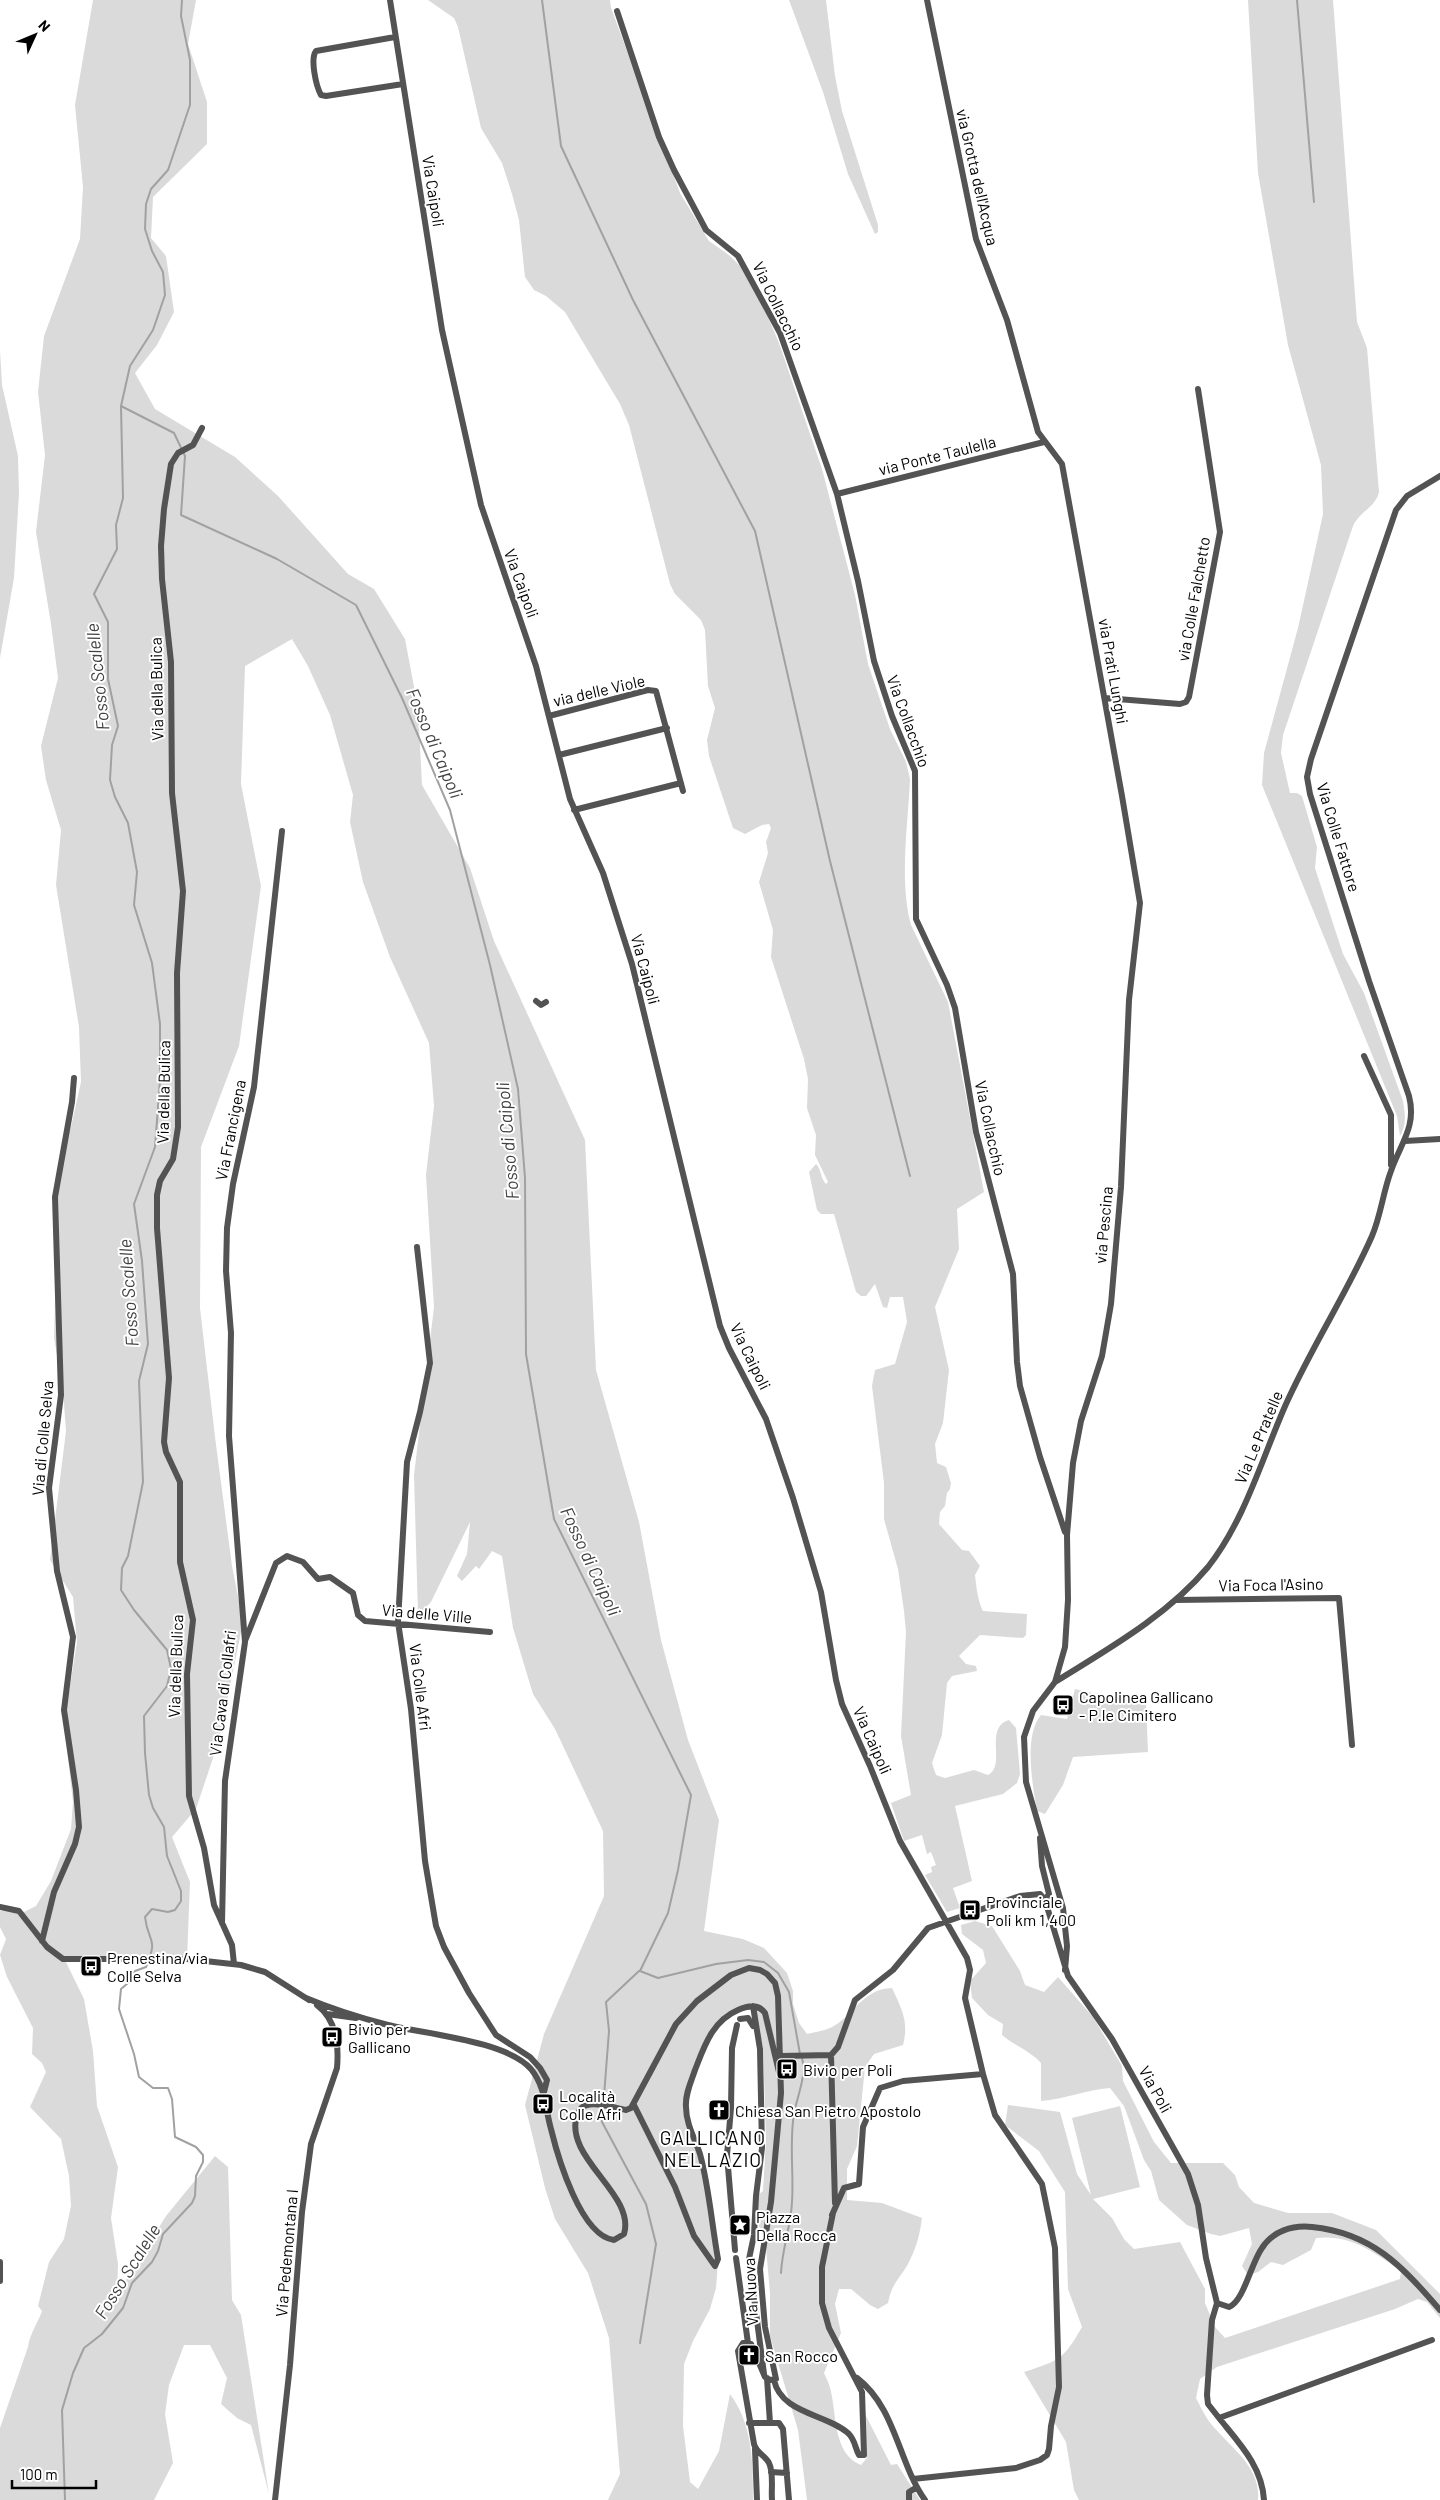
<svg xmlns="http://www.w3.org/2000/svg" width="1440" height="2500" font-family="Barlow,sans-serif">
  <rect width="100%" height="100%" fill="#fff"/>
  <!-- green -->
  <path fill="#dadada" d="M93,0H196L188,44L207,102V144L153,197L151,238L166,256L174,312L157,345L135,373L155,409L235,457L278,496L348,574L374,589L405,639L418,708L422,785L470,868L494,941L585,1140L596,1370L639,1522L661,1640L688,1740L719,1820L704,1931L743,1939L764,1948L787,1973L793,1991V2004L799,2023L807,2034C814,2032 823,2031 830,2028C854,2017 861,1989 892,1988C902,2010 909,2021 903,2045L874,2054L865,2067L857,2146L847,2169V2200L882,2203L922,2218C920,2234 916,2249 908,2264C898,2281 892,2283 888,2303L878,2309L870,2305L851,2289H839L835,2304L841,2333L824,2373C826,2378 829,2383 830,2388C837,2411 832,2454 861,2465L867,2458L863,2438L865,2414L891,2465L897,2464L920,2500H807L798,2430L770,2336V2294L766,2247L758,2223V2195L763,2191L766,2140L763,2046L752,2006L739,2009L708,2037L686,2105L700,2154L718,2262L716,2288L710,2309L693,2341L684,2364L683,2426L690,2482L698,2489L719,2451L730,2394C753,2425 753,2463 753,2500H608L620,2474L609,2338L588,2273L555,2219L545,2188L525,2105L544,2034L604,1896L603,1831L555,1729L533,1694L513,1628L502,1556L492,1551L479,1569L476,1566L462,1581L457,1576L467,1554L470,1522L431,1602L418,1615L414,1475L434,1307L426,1175L434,1106L429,1043L390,957L363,882L350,822L353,795L330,715L308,666L292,639L245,666L241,784L261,886L239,1046L201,1147L200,1308L215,1437L232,1566L243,1622L219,1740L196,1809L172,1837L190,1882L187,1959L64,1958L84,1999L93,2051L97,2106L118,2167L111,2218L118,2264L117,2294L166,2216L215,2156L228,2167L232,2300L241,2315L269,2494L251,2425L237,2418L221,2404L227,2378L210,2345H184L169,2385L165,2414L173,2463L154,2500H0V2428L28,2347C30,2333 37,2325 42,2311L38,2306L49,2262L64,2239L71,2206L69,2176L61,2139L30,2107L46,2072L42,2063L32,2054L33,2028L7,1977L0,1955L6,1939L0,1927V1911L24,1912L36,1906L51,1881L71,1829L73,1802L64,1724L77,1642L73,1597L50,1560L66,1431L63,1390L54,1338L59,1162L71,1127L81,1082L79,1027L56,885L61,830L46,780L41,746L58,678L51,624L36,532L45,455L38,392L44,336L80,239L83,187L75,105Z
    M428,0H610L611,8L680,193L709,241L729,255L740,266L768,317L779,343L822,469L855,595L868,664L890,729L906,762L910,779C908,825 899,881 911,925L948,1002L984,1192L957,1209L959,1249L935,1307L949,1370L943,1423L935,1444L937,1463L946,1467L951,1483L950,1489L947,1493L945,1506L940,1512L939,1524L962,1550L969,1551L980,1566L975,1575C976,1585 978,1602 983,1611L1027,1614L1026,1635L1023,1638L980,1635L959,1656L966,1664L976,1666L977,1671L952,1676L947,1683L942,1735L932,1763L936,1775L945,1778L974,1770L988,1775C1007,1765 983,1728 1009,1720L1016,1728L1020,1774L1017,1783L1003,1794L955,1806L972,1881L953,1888L960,1908L947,1912L925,1875L932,1872L931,1867L936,1865L931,1852L927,1854L922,1835L904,1841L891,1803L911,1795L901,1736L906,1632L904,1611L898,1569L884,1519V1483L872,1386L875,1370L895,1364L907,1322L903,1297H890L887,1308L883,1307L875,1284L866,1296H861L856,1292L834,1214H821L817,1210L809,1172L816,1164C822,1170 820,1178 826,1184L828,1182L815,1155L816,1135L807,1108L808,1079L804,1059L771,957L773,930L759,882L768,853L766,842L771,828L769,824L762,825L745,834L733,828L709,756L707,740L715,708L708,686L705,630L701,620L675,594L670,584L629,425L620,404L565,312L546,296L534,290L525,277L519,220L512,194L502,163L481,128L458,27L454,18Z
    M789,0H826L835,76L842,111L878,225V232L875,234L848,174L823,92Z
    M1248,0H1333L1357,322L1367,348L1379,492C1375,508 1360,511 1353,526L1283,735L1281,753L1290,793H1297L1302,796L1317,847L1315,868L1343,954L1364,993L1403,1101C1405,1114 1407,1124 1400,1136L1397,1116L1262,785L1264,753L1298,628L1323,514L1321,465L1288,345L1258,173Z
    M0,350L2,385L18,456L19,493L14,578L0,658Z
    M1075,1689L1146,1705L1148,1752L1073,1757L1063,1785L1045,1814L1037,1811C1033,1786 1023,1736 1041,1715L1067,1719Z
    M975,1921L992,1926L1020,1971L1025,1985L1044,1992L1058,1977L1093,2017L1122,2066L1123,2081L1154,2142L1171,2163H1223L1235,2175L1239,2187L1254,2203L1288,2213H1332L1376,2230L1440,2294V2318L1427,2302L1418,2299L1395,2309L1217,2367L1200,2379L1196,2398C1201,2407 1205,2417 1212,2425C1231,2448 1261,2467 1258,2500H1079L1074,2490L1066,2442L1024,2372C1060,2360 1063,2360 1082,2327L1068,2289L1065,2192L1039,2151L1005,2125L1008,2105L1060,2112L1077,2174L1091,2195L1072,2118L1120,2106L1140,2187L1093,2199L1112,2218L1124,2239L1134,2249L1180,2242L1205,2289V2303L1215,2327L1225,2338L1400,2279L1401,2271C1374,2252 1350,2234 1316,2238L1311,2250L1283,2265L1271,2262L1258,2272L1248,2275L1242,2266L1252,2244L1249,2228L1220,2236L1211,2234L1187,2225L1159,2200L1151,2171L1144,2160L1124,2106L1110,2088C1086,2090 1065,2099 1041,2101V2063C1030,2051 1015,2046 1002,2035L1003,2024L988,2015L972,1998L970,1981L986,1963L983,1950L962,1934L961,1925Z"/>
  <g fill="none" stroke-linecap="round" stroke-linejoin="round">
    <!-- stream -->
    <path stroke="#a1a1a1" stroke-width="2" d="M542,0L561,146L633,300L755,531L830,861L910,1176
      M1297,0L1314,202
      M121,406L174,433L185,456L181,515L277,559L356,605L402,698L450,810L490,965L518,1089L525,1178L526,1354L554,1519L691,1795L678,1870L668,1913L640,1971L658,1978L716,1964L748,1960L764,1962L778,1973L789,1992L800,2054
      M639,1971L606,2002L609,2031L602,2122L646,2204L656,2244L640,2343
      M781,2273C782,2249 791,2226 792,2202C794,2173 789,2143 794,2114C797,2096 807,2076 802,2058
      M65,2500L62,2410L73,2373L84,2348L102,2334L123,2308L132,2283L152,2262L158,2251L163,2234L192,2203L195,2196L196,2176L203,2162V2155L196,2147L175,2137L172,2099L168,2088H153L139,2077L134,2054L119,2009L121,1989L128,1983L135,1971L146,1967C159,1936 148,1944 145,1917L152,1909L168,1912L175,1910L181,1901V1891L167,1856L164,1827L153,1808L149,1795L145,1753L144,1716L167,1686L171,1669L167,1650L134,1610L121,1590L122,1568L128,1556L143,1482L139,1381L148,1344L142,1261L134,1204L155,1147L160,1080V1024L152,963L134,905L137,872L128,823L115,797L110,780L112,745L118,726L108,679V622L94,594L117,549L116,525L123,498L121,406L130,366L153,330L165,295L163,272L152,251L145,229L146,204L151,189L168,170L190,105V60L181,16L182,0"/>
    <!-- minor -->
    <path stroke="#535353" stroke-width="6" d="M390,0L442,330L481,505L536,666L570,799L603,873L632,964L720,1326L729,1348L766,1419L793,1498L821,1592L836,1680L842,1704L870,1766L900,1841L967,1958L970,1970L965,1998L983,2074L903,2081L880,2088L863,2127L859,2184L844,2188L832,2215
      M927,0L976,239L1007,320L1038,432L1062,464L1122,796L1140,903L1129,1000L1121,1187L1111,1304L1102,1356L1081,1421L1073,1463L1067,1535L1068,1600L1065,1647L1055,1682L1033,1711L1024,1737L1026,1782L1063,1908L1067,1946L1065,1970
      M617,11L659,137L674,170L706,230L738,256L780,333L837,494L858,581L874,661L892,716L915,771L916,919L947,985L955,1008L976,1132L1013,1274L1017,1362L1020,1386L1040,1457L1065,1532
      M395,37L316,51C310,59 316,86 321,95L326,96L403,84
      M202,428L193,445L178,453L171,464L164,509L161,546L162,579L171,662L172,793L183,891L177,973L178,1127L173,1159L160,1181L157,1195V1228L169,1378L164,1442L166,1452L180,1482V1562L193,1620L187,1674L189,1796L204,1848L214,1905L232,1945L234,1964
      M837,494L1044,442
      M1105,698L1180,704L1186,702L1189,697L1220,532L1198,389
      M549,716L648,690L656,691L683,791
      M559,755L667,728
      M574,810L681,783
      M536,1001L541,1005L546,1002
      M1364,1056L1391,1115V1165
      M1405,1141L1440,1139
      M417,1247L430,1363L420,1412L407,1462L398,1622L411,1709L425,1861L436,1926L444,1947L469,1993L496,2035L530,2057L540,2068L547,2080L544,2092
      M1175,1600L1339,1598L1352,1745
      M245,1641L276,1563L287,1556L303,1562L318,1579L330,1577L353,1593L358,1615L365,1621L490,1632
      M1055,1682C1108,1649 1167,1616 1208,1567C1245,1520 1262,1458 1286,1404C1312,1346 1347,1293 1372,1236C1381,1215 1383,1192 1391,1171C1400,1144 1417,1127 1409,1096L1369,981L1310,794L1307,777L1311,759L1396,510L1407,496L1440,476
      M1040,1838L1042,1866L1049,1894L1045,1900
      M0,1907L19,1911L47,1947L63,1959H187L241,1965L265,1972L309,2000
      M222,1923L225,1781L245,1642L229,1436L231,1333L226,1271L227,1228L233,1184L254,1087L282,831
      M42,1941L54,1892L75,1844L79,1827L76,1790L64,1710L73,1637L57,1571L49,1488L61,1395L55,1197L72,1102L74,1078
      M306,1998C332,2009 361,2018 388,2025C425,2034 507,2041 531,2069C546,2088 545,2108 551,2129C558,2158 581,2236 614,2240L624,2234C636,2194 563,2158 577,2115C579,2110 582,2106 587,2105C598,2102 615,2108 626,2110L631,2108L676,2024L697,2001L731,1975L749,1968L760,1970L767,1974L775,1983L778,1996L781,2093L771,2202L760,2269L765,2327L776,2379L770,2380L765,2377L751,2344L743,2343L738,2351L754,2444C756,2453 765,2455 769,2463C774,2473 771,2489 772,2500
      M753,2006L760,2049L762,2148L756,2196L754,2235L749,2259L764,2374
      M327,2014L356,2018
      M740,2019L748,2018L753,2026
      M831,2055L835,2203
      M781,2056L831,2055L838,2047L855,2000L893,1970L928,1928L1020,1896L1040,1894L1045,1900L1068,1976L1112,2039L1188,2174L1198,2205L1206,2258L1217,2303L1229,2307C1244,2301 1251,2263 1262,2248C1273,2231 1292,2225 1312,2227C1372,2233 1402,2266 1440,2310
      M634,2105L675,2187L694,2236L715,2266L718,2259C712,2226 709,2187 700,2154C695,2139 686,2124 686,2107C685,2094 691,2082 695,2070C704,2047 712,2021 738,2010C747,2006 758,2003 765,2013L779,2072
      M735,2250L727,2155L731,2108L732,2048L737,2025
      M736,2258L748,2343
      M0,2262V2281
      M1217,2303L1212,2320L1207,2395L1208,2404L1219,2418L1432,2340
      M857,2378C896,2408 898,2462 925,2500
      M774,2380C781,2414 828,2414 849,2434C855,2440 855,2448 859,2455H864L862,2392L829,2328L822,2303V2267L833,2213
      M1219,2418C1239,2443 1262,2466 1264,2500
      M749,2423H770L767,2378
      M770,2423H779L783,2429L789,2500
      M755,2449L757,2500
      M771,2472L787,2473
      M913,2479L1016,2468L1040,2460L1047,2455L1049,2449L1051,2426L1059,2387L1055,2248L1042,2184L995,2115L983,2074
      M275,2500L290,2365L302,2212L311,2144L337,2068C339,2045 337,2020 317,2005
      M909,2500V2492L917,2487"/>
  </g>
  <!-- icons -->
  <defs>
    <g id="bus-square" transform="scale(1.125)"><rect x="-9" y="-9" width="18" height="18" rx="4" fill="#000" stroke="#fff"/><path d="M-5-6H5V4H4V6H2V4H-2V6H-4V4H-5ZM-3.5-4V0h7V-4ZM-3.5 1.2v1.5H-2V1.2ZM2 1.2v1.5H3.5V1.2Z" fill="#fff"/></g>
    <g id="church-square" transform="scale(1.125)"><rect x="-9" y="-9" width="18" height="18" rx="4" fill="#000" stroke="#fff"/><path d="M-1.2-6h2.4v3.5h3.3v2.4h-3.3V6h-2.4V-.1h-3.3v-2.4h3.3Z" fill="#fff"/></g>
    <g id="sight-square" transform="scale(1.125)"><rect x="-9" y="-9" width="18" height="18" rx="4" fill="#000" stroke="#fff"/><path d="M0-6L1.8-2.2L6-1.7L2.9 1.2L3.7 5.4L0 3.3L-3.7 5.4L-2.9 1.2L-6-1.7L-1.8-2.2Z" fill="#fff"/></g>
  </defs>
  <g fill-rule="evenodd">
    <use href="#bus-square" x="1063" y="1705"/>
    <use href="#bus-square" x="970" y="1910"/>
    <use href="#bus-square" x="91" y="1966"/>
    <use href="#bus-square" x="332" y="2037"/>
    <use href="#bus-square" x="787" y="2069"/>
    <use href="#bus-square" x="543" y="2104"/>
    <use href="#church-square" x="719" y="2110"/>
    <use href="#sight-square" x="740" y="2225"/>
    <use href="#church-square" x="749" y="2355"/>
  </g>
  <g text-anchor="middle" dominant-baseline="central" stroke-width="4" stroke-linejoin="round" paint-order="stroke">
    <!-- street labels -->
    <g font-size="16" fill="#000" stroke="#fff">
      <text transform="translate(978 177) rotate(77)">via Grotta dell'Acqua</text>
      <text transform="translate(434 191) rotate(81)">Via Caipoli</text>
      <text transform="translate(779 306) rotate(64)">Via Collacchio</text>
      <text transform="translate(937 455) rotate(-14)">via Ponte Taulella</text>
      <text transform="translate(522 583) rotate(70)">Via Caipoli</text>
      <text transform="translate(1193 599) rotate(-80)">via Colle Falchetto</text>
      <text transform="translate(1114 671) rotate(80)">via Prati Lunghi</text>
      <text transform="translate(156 689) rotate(-91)">Via della Bulica</text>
      <text transform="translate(599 690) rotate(-13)">via delle Viole</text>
      <text transform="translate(909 721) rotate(70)">Via Collacchio</text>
      <text transform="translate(1339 837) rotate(73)">Via Colle Fattore</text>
      <text transform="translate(646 969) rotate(75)">Via Caipoli</text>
      <text transform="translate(163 1092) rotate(-89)">Via della Bulica</text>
      <text transform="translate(991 1128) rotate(78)">Via Collacchio</text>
      <text transform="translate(230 1130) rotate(-79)">Via Francigena</text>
      <text transform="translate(1103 1225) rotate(-85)">via Pescina</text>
      <text transform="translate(751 1356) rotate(64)">Via Caipoli</text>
      <text transform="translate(1258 1437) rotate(-67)">Via Le Pratelle</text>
      <text transform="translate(42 1438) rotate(-85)">Via di Colle Selva</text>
      <text transform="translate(1271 1584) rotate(-1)">Via Foca l'Asino</text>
      <text transform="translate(427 1613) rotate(5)">Via delle Ville</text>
      <text transform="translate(175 1666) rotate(-88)">Via della Bulica</text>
      <text transform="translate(421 1687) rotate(83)">Via Colle Afri</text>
      <text transform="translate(222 1693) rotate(-83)">Via Cava di Collafri</text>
      <text transform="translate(873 1740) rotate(66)">Via Caipoli</text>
      <text transform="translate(1156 2089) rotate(61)">Via Poli</text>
      <text transform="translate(286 2253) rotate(-85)">Via Pedemontana I</text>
      <text transform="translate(750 2292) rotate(-93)">Via Nuova</text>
    </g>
    <!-- poi labels -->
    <g font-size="16" fill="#000" stroke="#fff" text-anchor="start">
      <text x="1079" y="1696">Capolinea Gallicano<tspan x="1079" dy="18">- P.le Cimitero</tspan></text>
      <text x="986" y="1901">Provinciale<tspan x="986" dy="18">Poli km 1,400</tspan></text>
      <text x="107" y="1957">Prenestina/via<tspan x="107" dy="18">Colle Selva</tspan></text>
      <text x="348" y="2028">Bivio per<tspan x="348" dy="18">Gallicano</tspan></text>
      <text x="803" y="2069">Bivio per Poli</text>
      <text x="559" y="2095">Località<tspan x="559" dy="18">Colle Afri</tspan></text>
      <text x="735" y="2110">Chiesa San Pietro Apostolo</text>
      <text x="756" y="2216">Piazza<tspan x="756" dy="18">Della Rocca</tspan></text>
      <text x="765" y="2355">San Rocco</text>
    </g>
    <!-- water labels -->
    <g font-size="18" font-style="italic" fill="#424242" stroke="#fff">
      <text transform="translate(97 677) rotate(-96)">Fosso Scalelle</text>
      <text transform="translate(435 743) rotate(67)">Fosso di Caipoli</text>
      <text transform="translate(507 1141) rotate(-95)">Fosso di Caipoli</text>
      <text transform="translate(128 1293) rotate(-94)">Fosso Scalelle</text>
      <text transform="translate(591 1561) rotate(65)">Fosso di Caipoli</text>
      <text transform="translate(127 2271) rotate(-58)">Fosso Scalelle</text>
    </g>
    <!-- quarter labels -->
    <g font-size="19" letter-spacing="1" fill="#000" stroke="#fff">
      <text x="713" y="2137">GALLICANO<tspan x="713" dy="22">NEL LAZIO</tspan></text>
    </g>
  </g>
  <!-- north arrow -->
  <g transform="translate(35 35) rotate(46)" stroke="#ffffff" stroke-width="4" paint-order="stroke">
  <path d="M0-4L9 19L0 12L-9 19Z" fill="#000000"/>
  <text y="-8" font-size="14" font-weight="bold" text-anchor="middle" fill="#000000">N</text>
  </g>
  <!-- scale -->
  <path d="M12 2480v8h84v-8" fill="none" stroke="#000000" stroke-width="2.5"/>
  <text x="20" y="2480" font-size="15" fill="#000000" stroke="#ffffff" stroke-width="4" paint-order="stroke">100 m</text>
</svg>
